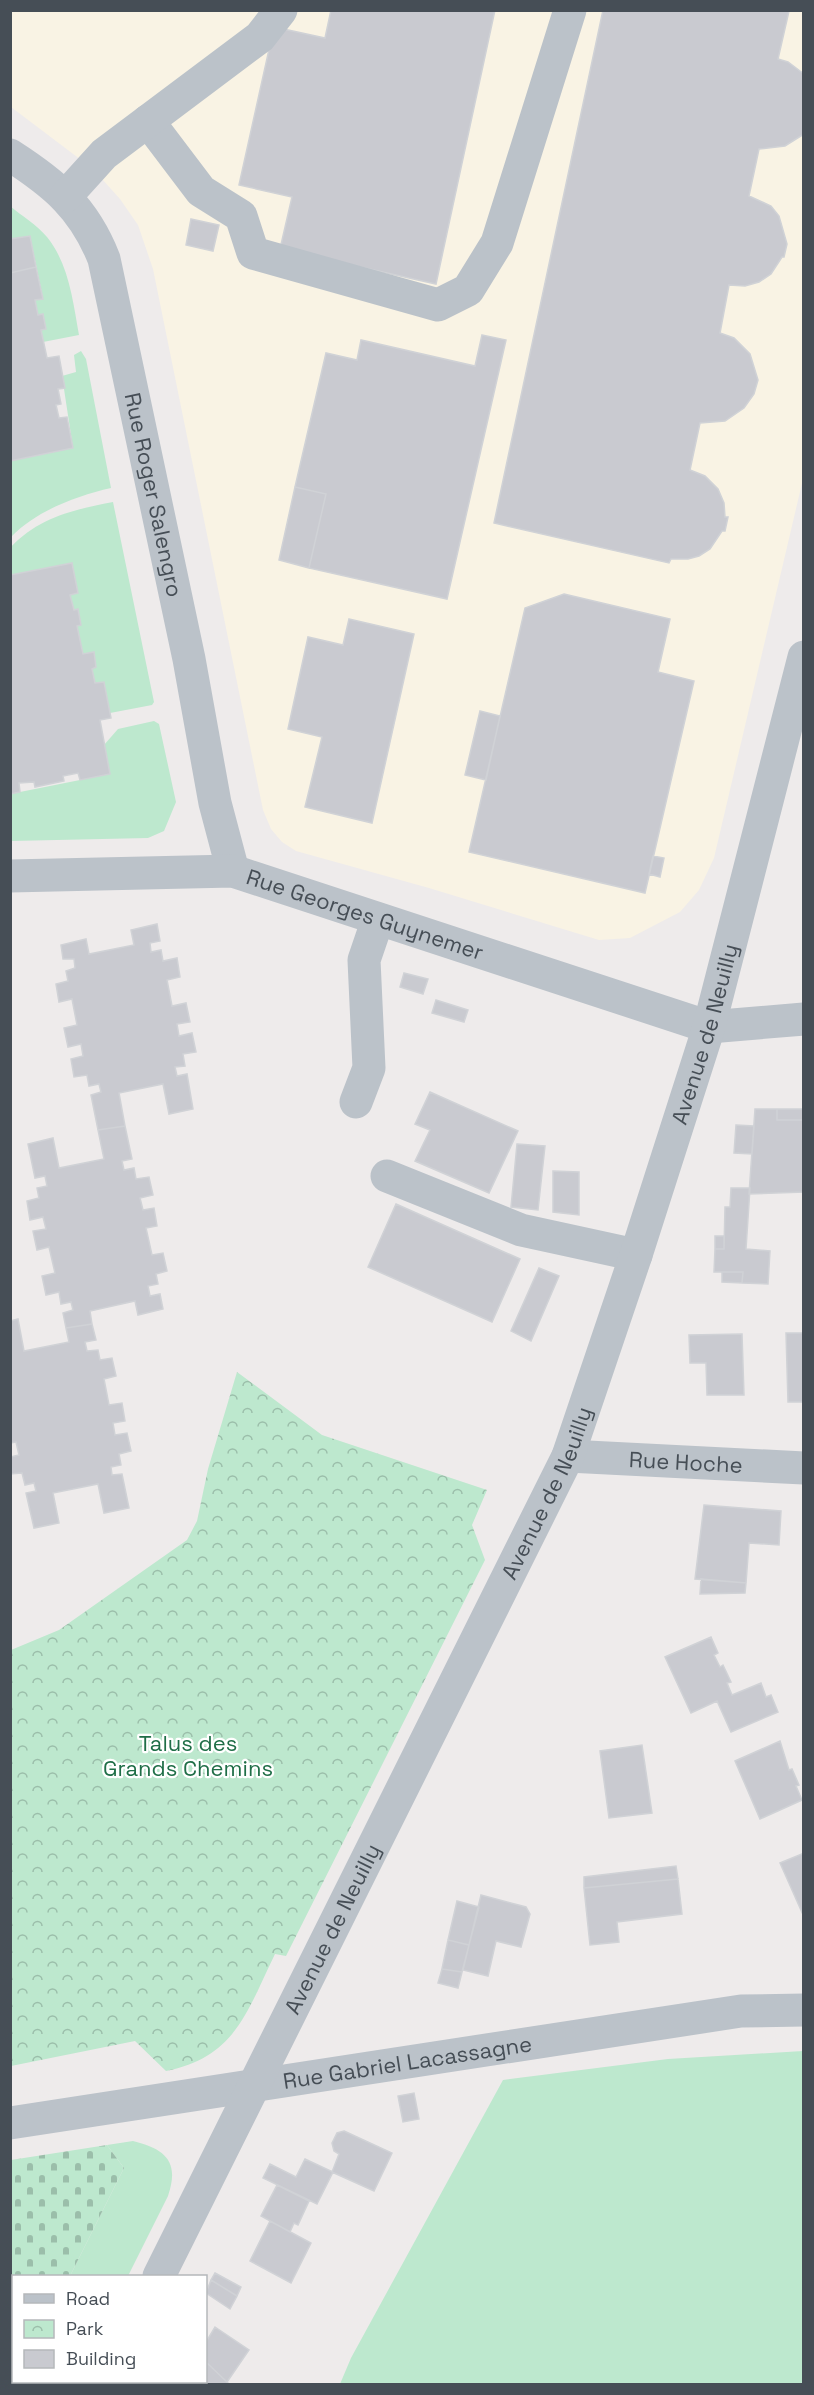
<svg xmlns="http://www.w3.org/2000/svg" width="814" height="2395" font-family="'Space Grotesk',sans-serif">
  <defs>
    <pattern id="cemetery-stones" width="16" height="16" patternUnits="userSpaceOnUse" patternTransform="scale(1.5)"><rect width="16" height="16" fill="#bde8ce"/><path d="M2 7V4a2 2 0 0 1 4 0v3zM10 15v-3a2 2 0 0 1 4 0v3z" fill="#9bbeaa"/></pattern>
    <pattern id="park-crowns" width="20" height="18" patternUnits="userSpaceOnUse" patternTransform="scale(1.5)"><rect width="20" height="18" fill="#bde8ce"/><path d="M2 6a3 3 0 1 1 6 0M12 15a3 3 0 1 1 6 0" fill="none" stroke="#9bbeaa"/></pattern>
  </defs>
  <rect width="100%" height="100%" fill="#eeebeb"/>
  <!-- commercial -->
  <path fill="#f9f3e4" d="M11,11H803V479L714,858L699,890L680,912L630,938L599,940L429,888L296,851L282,842L271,829L263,810L153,269L138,225L120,199L93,169L11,107Z"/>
  <!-- grass -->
  <path fill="#bde8ce" d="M10,206C22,216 37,225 47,237C69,264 73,302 79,335L43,342L41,330L46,329L43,314L38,315L35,300L43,298L30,236L11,239Z
    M81,351L86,359L111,488C76,496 36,511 11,537V461L73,448L62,376L76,372L74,355Z
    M113,502L154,702L152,705L110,713L95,683L92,669L96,667L94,653L83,654L77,626L81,624L78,609L74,610L70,595L78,593L72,563L11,575L10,548C39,517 73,510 113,502Z
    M154,721L159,724L176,802L164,831L148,838L11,841L10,794L110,774L104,745L118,729Z
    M803,2051V2384H340L351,2358L503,2080L668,2059Z
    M133,2141C165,2149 180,2161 168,2196L128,2276H70L124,2168L107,2145Z"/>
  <!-- cemetery -->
  <path fill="url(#cemetery-stones)" d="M107,2145L124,2168L70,2276H14V2382H19L18,2384H11V2160Z"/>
  <!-- park -->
  <path fill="url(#park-crowns)" d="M237,1372L322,1435L487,1490L472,1525L485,1560L286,1956L275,1954C247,2011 236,2057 166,2071L135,2041L11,2066V1650L59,1630L187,1540L197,1521L208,1469Z"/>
  <!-- building -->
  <path fill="#c9cad0" stroke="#d0d2d6" stroke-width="1.5" d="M331,10H495L436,284L280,249L292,197L239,185L274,27L325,38Z
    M603,10H804L789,11L778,59L788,62L804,74V134L785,146L759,149L749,196L771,206L779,216L787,244L784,257H782L771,274L759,282L745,286L729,285L720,333L734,338L750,354L758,380L754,394L744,408L725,421L700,423L690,470L705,476L718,489L724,503L725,517H728L725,531H722L710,549L699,556L688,559H671L669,563L494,523Z
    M191,219L219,225L213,251L186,245Z
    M30,236L36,267L10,273V239Z
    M36,267L43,299L35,300L38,315L43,314L46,329L41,330L47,358L59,356L65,388L58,389L61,404L56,405L59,418L67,417L73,448L10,461V273Z
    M482,335L506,340L447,599L309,568L326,494L295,487L326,353L357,360L361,340L475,366Z
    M295,487L326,494L309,568L279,560Z
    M72,563L78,593L70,595L74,610L78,609L81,625L77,626L83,654L94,652L96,667L92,669L95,683L104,682L111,718L100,720L110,774L80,780L78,773L63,776L64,781L35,787L34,782L19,783L20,792L10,794V575Z
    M564,594L670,619L658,672L694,681L645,893L469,852L525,608Z
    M349,619L414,634L372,823L305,807L322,737L288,729L308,637L343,645Z
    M480,711L500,716L486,780L465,775Z
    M653,856L664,858L660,877L649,874Z
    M157,924L160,941L150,943L151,952L161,950L163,961L177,958L180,977L167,980L172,1006L186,1003L190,1022L177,1024L179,1036L192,1033L196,1052L183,1054L185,1066L175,1067L177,1076L187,1074L193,1109L169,1114L163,1084L119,1093L125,1126L98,1130L91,1095L101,1092L99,1084L89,1086L87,1075L74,1077L71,1059L83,1056L81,1044L68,1047L64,1028L77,1025L72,999L59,1002L56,984L68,981L66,971L75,968L74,959H63L61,945L86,939L89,954L134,945L131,930Z
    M404,973L428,979L423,994L400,987Z
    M436,1000L468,1010L464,1022L432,1013Z
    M430,1092L518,1131L489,1193L415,1161L430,1130L415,1124Z
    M755,1109H777V1120H804V1192L749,1194Z
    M777,1109H804V1120H777Z
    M736,1125L754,1126L752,1154L734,1153Z
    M125,1126L132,1159L122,1161L124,1170L134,1168L136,1179L149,1177L153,1195L140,1198L143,1210L154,1208L157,1226L146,1228L152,1255L163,1253L167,1271L156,1274L158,1284L148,1286L150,1296L160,1294L163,1309L138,1315L135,1301L90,1311L92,1324L66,1328L63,1313L73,1310L71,1302L61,1304L59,1292L46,1295L42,1276L55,1273L49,1247L37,1250L33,1231L46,1229L43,1217L30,1220L27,1201L39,1198L37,1188L47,1186L45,1176L35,1178L28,1144L53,1138L59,1168L104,1159L98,1130Z
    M517,1144L545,1146L538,1210L511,1207Z
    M553,1171L579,1172V1215L553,1212Z
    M731,1188H750L746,1249L770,1251L768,1284L742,1283L743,1272H714L715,1249H724L725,1207H730Z
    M396,1204L520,1259L492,1322L368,1267Z
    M715,1236H724V1249H715Z
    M539,1268L559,1276L531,1341L511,1331Z
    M722,1272H743L742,1283L722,1282Z
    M18,1319L24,1351L69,1342L66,1328L92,1324L96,1340L85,1342L87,1351L98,1350L100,1360L112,1358L116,1376L104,1379L109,1405L122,1403L125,1421L113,1423L115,1435L127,1433L131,1451L119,1454L121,1465L111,1467L112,1475L122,1474L129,1508L104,1513L98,1484L53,1493L59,1523L34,1528L26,1493L36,1491L34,1483L25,1485L22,1473L10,1474V1457L19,1455L16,1442L10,1443V1321Z
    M786,1333H804V1402H788Z
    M742,1334L744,1395H707L706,1363H690L689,1335Z
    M704,1505L781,1511L779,1545L749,1543L746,1583L695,1579Z
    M701,1579L746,1583L745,1593L700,1594Z
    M711,1637L718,1653L714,1655L720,1667L723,1665L731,1682L727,1683L732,1695L761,1683L766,1697L771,1695L778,1712L731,1732L717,1701L691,1713L665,1657Z
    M780,1741L789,1770L792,1769L799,1785L796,1786L802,1800L760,1819L735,1761Z
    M642,1745L652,1813L609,1818L600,1751Z
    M804,1853V1917L780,1863Z
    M676,1866L678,1879L584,1888V1877Z
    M678,1879L682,1914L617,1922L619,1942L590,1945L584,1888Z
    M481,1895L526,1907L530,1914L521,1947L496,1941L488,1976L463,1970Z
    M457,1901L479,1907L469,1945L448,1940Z
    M448,1940L469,1945L462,1972L442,1969Z
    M442,1969L462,1972L458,1988L438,1983Z
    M414,2093L419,2119L403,2122L398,2096Z
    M344,2131L392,2153L374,2191L332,2172L339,2154L334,2151L332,2143L337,2133Z
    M305,2159L333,2172L317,2204L263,2178L270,2164L296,2177Z
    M277,2185L309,2201L298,2225L294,2223L290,2232L261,2216Z
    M270,2221L311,2243L291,2283L250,2261Z
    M215,2273L241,2287L237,2296L211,2280Z
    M211,2280L237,2296L230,2309L206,2293Z
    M215,2327L249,2350L227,2382L206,2362V2342Z
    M206,2362L228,2383L227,2384H194L191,2382H206Z"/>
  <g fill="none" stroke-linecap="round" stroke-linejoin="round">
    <!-- minor -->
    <g stroke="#bbc2c9" stroke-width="33">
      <path d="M148,121L201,191L241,216L253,253L438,305L468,290L497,243L570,10"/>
      <path id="s1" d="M10,155C55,184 84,208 104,259L189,659L215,803L233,871"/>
      <path d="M66,196L104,154L260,37L281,10"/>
      <path id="s2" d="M10,876L233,871L709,1027L804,1019"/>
      <path d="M356,1102L369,1068L364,960L378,919"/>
      <path d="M387,1176L521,1230L636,1255"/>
      <path id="s3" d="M568,1456L804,1468"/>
      <path id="s4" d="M10,2123L741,2011L804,2010"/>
      <path id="s5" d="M159,2276L568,1456L636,1255L709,1027L804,657"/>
      <path d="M104,2384L106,2382"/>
    </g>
  </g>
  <g text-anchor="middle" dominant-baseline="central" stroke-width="4.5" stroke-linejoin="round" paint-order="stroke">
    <!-- street labels -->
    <g font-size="22" fill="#464e56" stroke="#fff">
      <text stroke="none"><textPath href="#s1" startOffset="384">Rue Roger Salengro</textPath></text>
      <text stroke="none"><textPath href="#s2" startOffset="362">Rue Georges Guynemer</textPath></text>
      <text stroke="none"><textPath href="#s5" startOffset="1360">Avenue de Neuilly</textPath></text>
      <text stroke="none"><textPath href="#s3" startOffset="118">Rue Hoche</textPath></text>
      <text stroke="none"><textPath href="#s5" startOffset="874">Avenue de Neuilly</textPath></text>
      <text stroke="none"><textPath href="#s5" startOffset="388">Avenue de Neuilly</textPath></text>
      <text stroke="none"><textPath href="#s4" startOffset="402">Rue Gabriel Lacassagne</textPath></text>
    </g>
    <!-- park labels -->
    <g font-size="22" fill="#1f6e47" stroke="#fff">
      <text x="188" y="1743">Talus des<tspan x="188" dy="25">Grands Chemins</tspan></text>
    </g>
  </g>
  <!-- border -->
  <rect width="814" height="2395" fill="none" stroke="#464e56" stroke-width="24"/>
  <!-- legend -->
  <rect x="12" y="2275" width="195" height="108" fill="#ffffff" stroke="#b5b8bb" stroke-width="1.5"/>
  <rect x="24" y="2294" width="30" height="9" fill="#bbc2c9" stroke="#b5b8bb" stroke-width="1.5"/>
  <text x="66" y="2305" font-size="18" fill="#464e56">Road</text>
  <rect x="24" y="2320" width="30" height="18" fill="url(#park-crowns)" stroke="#b5b8bb" stroke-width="1.5"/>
  <text x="66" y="2335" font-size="18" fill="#464e56">Park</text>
  <rect x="24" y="2350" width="30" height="18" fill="#c9cad0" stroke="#b5b8bb" stroke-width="1.5"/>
  <text x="66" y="2365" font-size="18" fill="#464e56">Building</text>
</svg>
